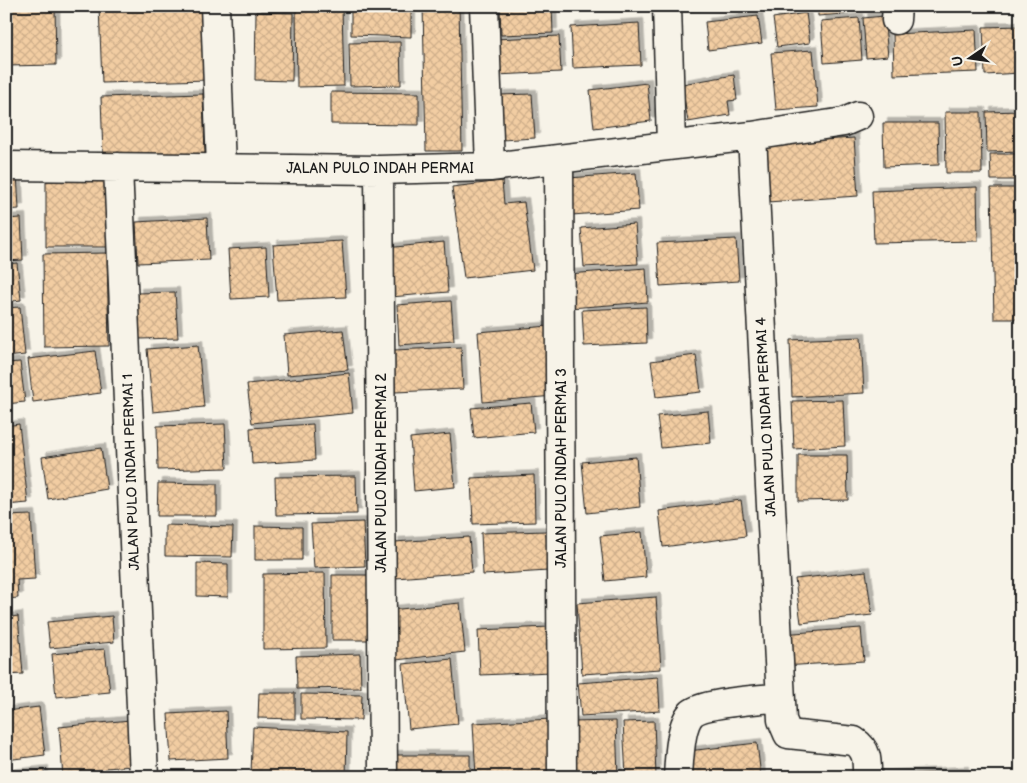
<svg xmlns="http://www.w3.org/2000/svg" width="1027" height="783" font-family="'Balsamiq Sans',sans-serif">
  <defs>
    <pattern id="building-cross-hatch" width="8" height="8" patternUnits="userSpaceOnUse" patternTransform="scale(1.25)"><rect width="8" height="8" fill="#f2cda2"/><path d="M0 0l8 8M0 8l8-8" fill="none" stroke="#cfaf8b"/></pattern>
    <filter id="shadow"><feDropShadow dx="4.5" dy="-4.5" stdDeviation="0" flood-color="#0004"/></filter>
  </defs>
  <rect width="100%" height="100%" fill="#f7f3e8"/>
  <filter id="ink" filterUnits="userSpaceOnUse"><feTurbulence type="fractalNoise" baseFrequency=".02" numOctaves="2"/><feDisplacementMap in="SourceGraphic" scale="10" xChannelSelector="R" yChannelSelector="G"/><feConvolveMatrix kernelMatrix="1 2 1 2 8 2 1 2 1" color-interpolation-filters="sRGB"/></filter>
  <g filter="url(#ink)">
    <!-- building -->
    <path fill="url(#building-cross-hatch)" stroke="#1c1c1c" filter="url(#shadow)" d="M6,6H55L56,65L6,66Z
      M99,6H205L208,80L102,83Z
      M423,6H459L462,151H426Z
      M500,6H552L553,33L501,35Z
      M688,6H726V8L689,11Z
      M818,6H844L845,14L818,16Z
      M851,6H890V7L851,9Z
      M296,8H342L344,86L297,87Z
      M351,9L411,10V37L351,35Z
      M256,12L293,13L292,81L255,80Z
      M806,13L810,43L777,47L773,18Z
      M758,16L762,43L708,50L705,22Z
      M884,16L888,56L866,58L863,18Z
      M859,18L862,60L824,63L821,21Z
      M639,23L641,65L573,68L571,27Z
      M1021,26V73L985,75L983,27Z
      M976,30L978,72L894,75L893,34Z
      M559,36L561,72L496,75L495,39Z
      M400,42L401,85L350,86L349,43Z
      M813,50L818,107L776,110L771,53Z
      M734,75L737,100L728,101L730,115L688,122L682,84Z
      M647,83L651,121L594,128L590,90Z
      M331,92L419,93V125L331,124Z
      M203,94L205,154L103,156L101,97Z
      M532,94L535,138L502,140L499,95Z
      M1021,111V151L987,152L986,112Z
      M945,112H981L982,173H946Z
      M883,123H938L939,165L884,167Z
      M854,138L858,196L767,202L762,144Z
      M990,154H1021V180H991Z
      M17,173L19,209L6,210V174Z
      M636,173L639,210L572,215L569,178Z
      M46,181H110L111,247H46Z
      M502,181L504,204L524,202L533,270L464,278L452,187Z
      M977,187L978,241L874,243L872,191Z
      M991,188H1021V319H994Z
      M21,218L23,260L6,261V219Z
      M207,218L209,260L138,263L136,222Z
      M635,224L638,264L584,267L581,228Z
      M736,239L739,281L660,286L657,243Z
      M342,241L346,297L277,300L273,245Z
      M444,242L448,292L391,297L386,248Z
      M266,247L269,297L231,299L228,249Z
      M107,253L109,346L44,347L43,254Z
      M17,263L21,300L6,302V264Z
      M646,268L648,302L570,308L568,274Z
      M175,292L178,338L139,339L137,293Z
      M451,301L454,341L399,345L397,305Z
      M20,307L25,355L6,357V308Z
      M646,307L647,343L584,346L582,310Z
      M549,326L554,396L483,402L478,332Z
      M343,330L348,370L287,375L284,335Z
      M861,337L864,393L792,397L790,340Z
      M198,345L204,407L153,412L147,349Z
      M461,347L463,389L395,392L394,350Z
      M95,351L101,393L33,402L28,359Z
      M696,355L701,392L656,397L651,361Z
      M20,362L25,402L6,404V363Z
      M349,373L353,413L252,423L247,384Z
      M843,400L845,446L794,449L792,401Z
      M531,403L534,432L474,438L471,408Z
      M708,411L711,443L661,448L657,416Z
      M19,424L28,503L6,505V426Z
      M225,424L227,468L158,470L157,426Z
      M313,424L315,460L252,464L250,428Z
      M450,434L455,487L414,491L410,438Z
      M101,448L107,489L48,499L42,457Z
      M798,455H847L848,500L798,501Z
      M636,457L640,507L587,513L582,462Z
      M534,475L535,522L473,524L471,478Z
      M356,476L357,514L276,515L275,477Z
      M158,483L217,484V516H157Z
      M741,500L746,536L663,547L659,511Z
      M31,515L35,579L17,580L18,598L6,599V516Z
      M363,522L365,566L314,568L311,524Z
      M165,525L233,527L232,557L165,556Z
      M255,526L302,527V560H255Z
      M546,531L548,571L483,575L481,533Z
      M642,532L646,577L605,581L600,536Z
      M469,537L472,572L396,578L394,542Z
      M197,563L228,564V597L197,596Z
      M866,571L872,615L801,623L795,579Z
      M325,573L326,648L263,649V574Z
      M332,575H370V640H332Z
      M656,597L661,669L582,674L577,603Z
      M460,603L465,652L396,660L390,610Z
      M18,616L23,674L6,675V618Z
      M112,616L114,642L50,648L47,622Z
      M550,627L552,672L480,675L478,630Z
      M861,628L864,661L783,666L781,634Z
      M105,649L110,692L56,697L52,654Z
      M360,654L361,688L297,689L296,656Z
      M452,659L458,724L409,729L403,664Z
      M658,677L660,711L581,716L578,683Z
      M259,693H295V719L258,718Z
      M301,694L362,695L361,720L301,719Z
      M39,707L45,755L6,760V711Z
      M226,711L228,758L171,761L168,714Z
      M553,719L555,777H476L473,723Z
      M130,720L133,766L106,768V777H63L59,727Z
      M616,721L618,777H573L571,722Z
      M654,721L656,777H626L623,722Z
      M253,727L347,732L346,777L251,773Z
      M757,743L761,777H691L688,751Z
      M390,755H470V777H390Z
      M44,770V777H6V774Z
      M964,771V777H874V775Z
      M237,775V777L198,776Z"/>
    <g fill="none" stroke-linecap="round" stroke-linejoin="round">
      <!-- minor casing -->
      <g stroke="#1c1c1c" stroke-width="31">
        <path id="minor" d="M215,6L221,168
          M484,6L490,167
          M667,6L671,145
          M896,20L897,6
          M752,136L782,720L788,734L854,741C868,750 867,761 867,777
          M559,160L562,777
          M6,166L379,170L490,167L752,136L844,122L858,116
          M118,167L144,777
          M379,170L383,777
          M678,777C679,761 680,724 692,713C705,702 761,700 780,697"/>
      </g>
      <!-- minor -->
      <use href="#minor" stroke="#f7f3e8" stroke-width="28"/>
    </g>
  </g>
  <g text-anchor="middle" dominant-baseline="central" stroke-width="5" stroke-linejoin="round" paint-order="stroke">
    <!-- street labels -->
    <g font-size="14" fill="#1c1c1c" stroke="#f7f3e8">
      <text x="380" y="168">JALAN PULO INDAH PERMAI</text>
      <text transform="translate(766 417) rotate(-93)">JALAN PULO INDAH PERMAI 4</text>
      <text transform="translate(561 468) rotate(-90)">JALAN PULO INDAH PERMAI 3</text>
      <text transform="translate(131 472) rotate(-92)">JALAN PULO INDAH PERMAI 1</text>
      <text transform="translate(381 473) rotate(-90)">JALAN PULO INDAH PERMAI 2</text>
    </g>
  </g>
  <!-- margin -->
  <rect width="1027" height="783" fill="none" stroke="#f7f3e8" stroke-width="25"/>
  <rect x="12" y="12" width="1002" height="758" fill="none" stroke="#1c1c1c" stroke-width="2" filter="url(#ink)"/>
  <!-- north arrow -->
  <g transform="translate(970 58) rotate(257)" stroke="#f7f3e8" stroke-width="4" paint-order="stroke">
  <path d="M0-4L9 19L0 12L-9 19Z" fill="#1c1c1c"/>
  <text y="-8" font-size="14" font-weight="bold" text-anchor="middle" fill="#1c1c1c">U</text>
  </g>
</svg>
